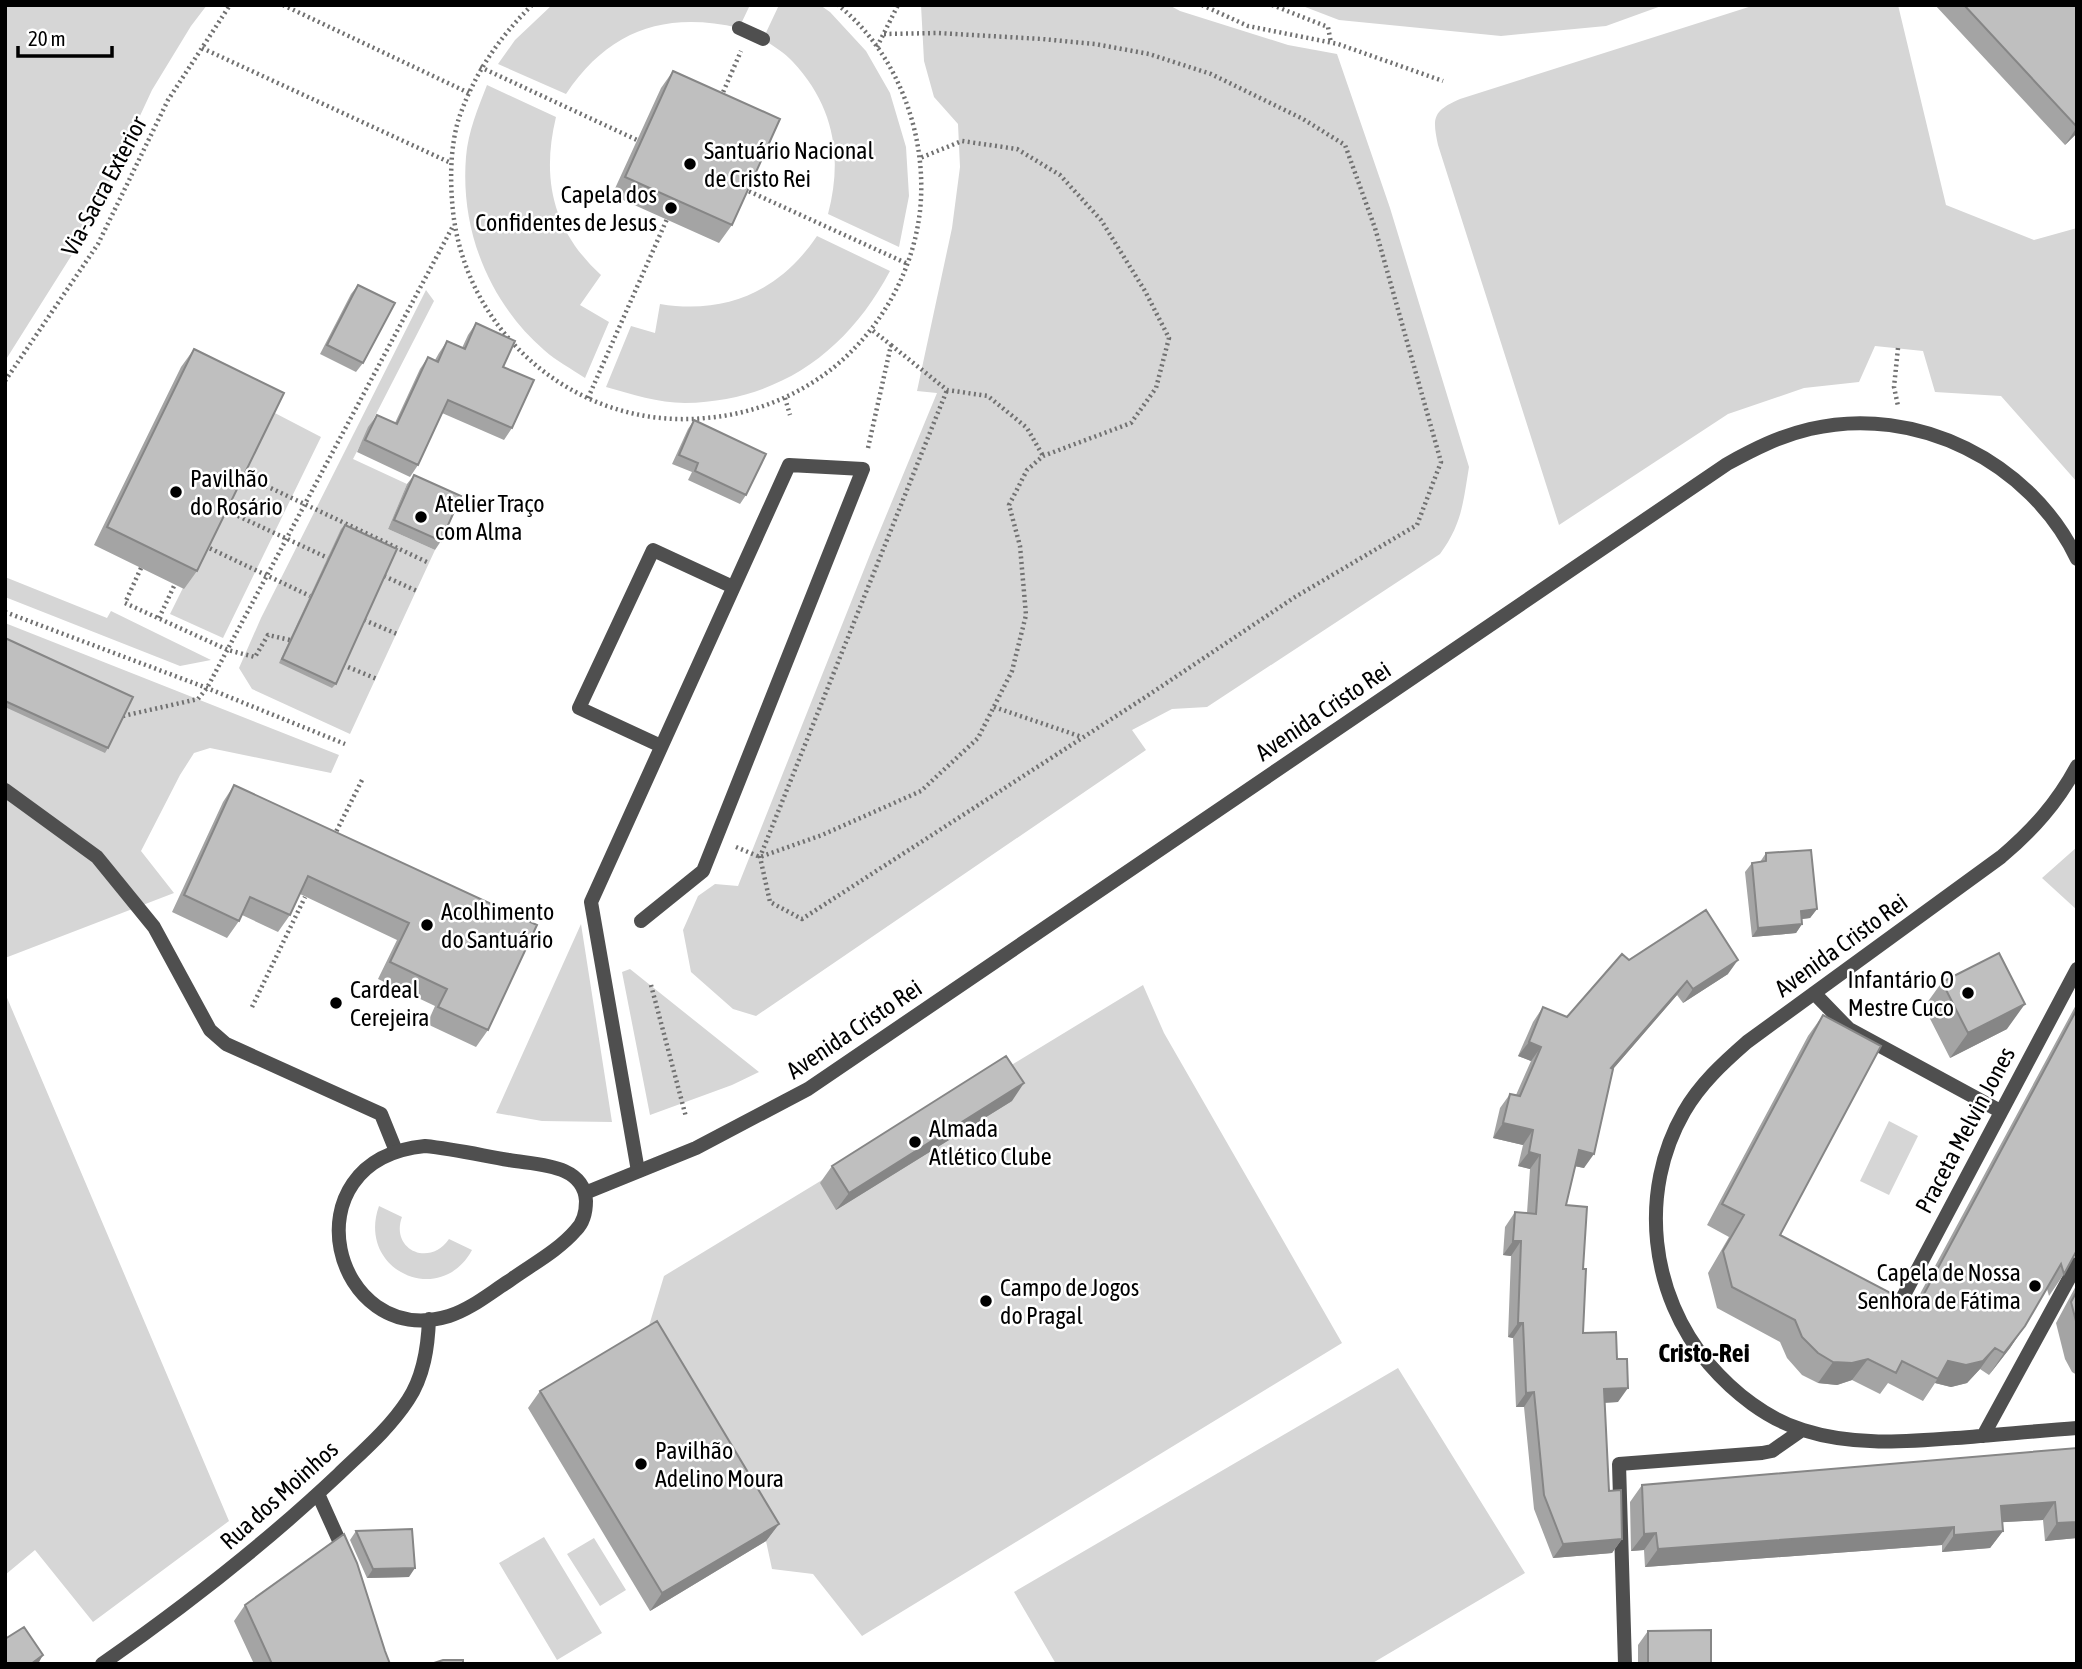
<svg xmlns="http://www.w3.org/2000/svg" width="2082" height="1669" font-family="'Asap Condensed',sans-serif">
  <rect width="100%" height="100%" fill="#fff"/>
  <!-- green -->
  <path fill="#d6d6d6" d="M5,5H207L191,26L152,90L85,234L5,361Z
    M552,5H750L739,28C665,11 609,30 566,94L498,64L515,40Z
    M779,5H820L830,12L866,51L890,93L906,147L909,196L899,247L828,214C843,157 834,106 793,62C785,53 773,46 763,39Z
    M921,5H1169L1180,11L1288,45L1337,54L1390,208L1469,467C1463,503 1462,524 1440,554L1207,707L1172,709L1132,730L1146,750L756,1016L733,1009L691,972L683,930L698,896L715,884L738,886L871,552L937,393L917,391L952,228L960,167L958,124L934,97L924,61Z
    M1300,5H1664L1606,26L1501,36L1339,20Z
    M1755,5H1898L1946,205L2034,240L2077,228V482L2001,396L1935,392L1923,351L1875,346L1859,382L1804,388L1728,414L1559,525L1438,145C1432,117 1433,111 1460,99Z
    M487,85L556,117C541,179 553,231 601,275L580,305L609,322L585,378C572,369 556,361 544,350C489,302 460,230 466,157C468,132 478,108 487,85Z
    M817,236L890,271C847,352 779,401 685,403C658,403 632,394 606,387L631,326L655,333L660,304C726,315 780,291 817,236Z
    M426,290L434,301L353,459L407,484L388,529L435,550L350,734L252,689L239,668L261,618Z
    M271,411L321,437L223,638L170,614Z
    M5,577L107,618L111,611L211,660L180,666L5,597Z
    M5,623L339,755L331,773L210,748L194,753L180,775L141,851L174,893L5,958Z
    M2077,847V910L2042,878Z
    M581,924L612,1122L542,1121L496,1113Z
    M630,969L759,1072L732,1085L650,1115L622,972Z
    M1143,985L1164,1033L1342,1343L862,1636L813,1574L772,1569L766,1541L645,1339L664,1276Z
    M5,993L229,1521L93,1622L35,1550L5,1575Z
    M1889,1121L1918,1136L1889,1195L1860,1181Z
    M379,1206L402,1217C390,1249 429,1268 449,1239L472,1250C440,1309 356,1270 379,1206Z
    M1398,1368L1525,1573L1371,1664H1056L1014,1592Z
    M544,1537L602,1633L557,1660L499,1563Z
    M594,1538L626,1590L600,1606L567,1554Z"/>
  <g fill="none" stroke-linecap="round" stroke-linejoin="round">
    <!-- path -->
    <path stroke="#717171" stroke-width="4.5" stroke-dasharray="2 3.5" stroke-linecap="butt" d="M283,5L469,93
      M532,5C499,38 476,71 460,115C451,141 450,173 452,200C460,330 575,431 706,418C753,414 796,397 833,368C881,329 913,272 920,211C928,136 898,53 838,5
      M1202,5L1248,26L1338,44L1443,81
      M1272,5L1328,27L1331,43
      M884,34L938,33L1042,39L1095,44L1149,54L1211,74L1303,119L1345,145L1375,228L1441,462L1417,525L1295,597L1144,698L802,919L770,902L760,857L947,390
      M877,47L898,5
      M202,48L451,163
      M480,67L637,140
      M721,97L741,51
      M744,189L908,264
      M891,345L947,390L988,396L1027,428L1043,456
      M1898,348L1894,387L1898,406
      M5,381L98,244L168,100L230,5
      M588,398L667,219
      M785,398L790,415
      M868,448L891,345L872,330
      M241,474L429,563
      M223,509L328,558
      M205,546L310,596
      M141,568L125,603L228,650L255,657L268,635L290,640
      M384,576L417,591
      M5,612L207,688L345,744
      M159,618L175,584
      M364,620L397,634
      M343,665L377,679
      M994,707L1082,737
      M123,716L198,699L207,688L453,226
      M334,836L362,780
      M736,847L760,857L822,835L921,791L978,738L1012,671L1026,615L1020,546L1009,505L1027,470L1043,456L1131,423L1156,388L1169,338L1145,291L1101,220L1060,175L1017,149L962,141L920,158
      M651,985L686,1117
      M252,1007L305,897"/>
    <!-- lane -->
    <path stroke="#4f4f4f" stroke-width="14" d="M661,746L579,708L653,550L733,587
      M5,790L97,857L154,927L210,1030L226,1044L381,1114L396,1151
      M638,1171L591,902L789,465L863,469L703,871L641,921"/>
    <!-- street -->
    <path stroke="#4f4f4f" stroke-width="14" d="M739,28L763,39
      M2077,766C2057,803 2033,830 2001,857L1747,1042C1723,1063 1700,1084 1684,1112C1638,1192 1650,1295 1709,1364C1734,1393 1767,1419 1803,1430C1853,1446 1904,1442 1956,1438C1996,1435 2036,1431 2077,1428
      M1814,993L1849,1029L2000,1111
      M425,1146C454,1149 480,1155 509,1160C535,1165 584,1163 586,1201C586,1211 584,1222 576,1230C558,1251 531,1265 509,1281C490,1293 471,1309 449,1316C333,1351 284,1160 425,1146Z
      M585,1193L696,1148L808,1089L1727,464C1754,449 1780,436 1810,429C1916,404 2031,462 2077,559
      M1895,1312L2077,969
      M1983,1436L2077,1264
      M318,1494L346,1556
      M102,1664C185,1606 265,1544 339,1474C363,1451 389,1429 408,1400C424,1376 428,1347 429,1319
      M1625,1664L1619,1464L1762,1453L1772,1451L1802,1430"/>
  </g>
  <!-- wall -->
  <path fill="#a4a4a4" d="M1935,5H2077V133L2065,145Z
    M673,71L732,225L719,243L612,195L661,88Z
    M358,285L363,363L356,372L320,354L351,294Z
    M476,323L503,367L512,428L504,440L442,413L418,465L410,477L357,452L368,427L377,415L395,423L420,369L428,357L435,360L439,353L447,341L462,348L468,335Z
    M194,349L197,571L184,589L94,545L181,367Z
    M694,420L746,495L740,504L688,480L692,472L672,464L688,429Z
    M414,475L441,541L435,550L388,529L407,484Z
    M345,525L336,684L332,688L279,663L341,529Z
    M5,638L108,748L105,753L5,707Z
    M234,785L537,925L488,1030L476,1047L427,1024L435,1006L378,979L397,940L300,894L290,915L278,932L242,915L239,921L227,938L172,912L223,802Z
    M1766,853L1817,909L1810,918L1802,919V924L1796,933L1752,937L1745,872L1752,863L1760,862Z
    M1629,960L1728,974L1683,1003L1677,995L1613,1069L1584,1168L1575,1166L1566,1205L1583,1269V1333L1618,1402L1605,1403L1609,1491L1622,1539L1612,1553L1553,1558L1534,1509L1524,1407H1516L1513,1338L1508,1337L1511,1256L1503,1255L1505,1227L1515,1212L1527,1213L1530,1169L1518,1166L1523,1145L1493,1138L1500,1108L1510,1094L1516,1095L1531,1061L1518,1056L1533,1022L1543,1007L1567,1017Z
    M1942,982L2007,1029L1950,1058L1924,1007Z
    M2077,1003V1255L2073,1257L2064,1274L2049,1296L2047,1289L2010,1348L1989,1375L1980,1369L1967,1383L1951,1387L1935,1383L1923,1401L1888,1383L1880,1394L1852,1380L1837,1385L1818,1383L1802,1375L1787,1358L1780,1342L1717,1308L1708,1273L1729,1237L1707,1225L1808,1036L1823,1015L1780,1235L1914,1305Z
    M1012,1101L836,1210L820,1183L832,1166Z
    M2077,1284V1375L2072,1372L2065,1359L2056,1323Z
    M540,1391L779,1524L766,1541L650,1611L528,1408Z
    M2077,1448V1538L2045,1541L2043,1520L2002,1522L2003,1531L1990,1548L1942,1552V1545L1645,1567L1644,1550L1631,1551L1630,1502L1642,1485Z
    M356,1531L409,1577L367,1578L350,1540Z
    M245,1605L385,1651L390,1664H254L234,1621Z
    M1648,1631L1711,1664H1638V1645Z"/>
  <!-- shaded-wall -->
  <path fill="#868686" d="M2077,127V133L2065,145Z
    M1817,909L1810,918L1794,920L1801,911Z
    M1802,924L1796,933L1752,937L1758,928Z
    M1738,960L1728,974L1683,1003L1693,989Z
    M1687,981L1677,995L1601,1083L1611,1068Z
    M2025,1004L2007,1029L1950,1058L1968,1033Z
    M1529,1042L1541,1047L1531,1061L1518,1056Z
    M1024,1083L1012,1101L836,1210L849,1193Z
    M1503,1123L1533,1130L1523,1145L1493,1138Z
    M1579,1150L1594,1154L1584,1168L1569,1165Z
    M1529,1152L1540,1155L1530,1169L1518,1166Z
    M1513,1241H1521L1511,1256L1503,1255Z
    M1518,1323H1523L1513,1338L1508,1337Z
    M2025,1326L2010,1348L1989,1375L2004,1353Z
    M1995,1348L1980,1369L1967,1383L1951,1387L1935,1383L1948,1361Z
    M1868,1359L1852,1380L1837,1385L1818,1383L1833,1362Z
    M1628,1388L1618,1402L1594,1403L1604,1389Z
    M1534,1392L1524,1407H1516L1526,1393Z
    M2055,1502L2043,1520L1988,1523L2001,1506Z
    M2077,1522V1538L2045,1541L2057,1523Z
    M779,1524L766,1541L650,1611L662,1593Z
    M1954,1527L1942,1545L1645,1567L1658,1549Z
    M2003,1531L1990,1548L1942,1552L1954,1535Z
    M1656,1533L1644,1550L1631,1551L1644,1534Z
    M1622,1539L1612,1553L1553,1558L1563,1544Z
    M415,1568L409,1577L367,1578L373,1569Z
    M43,1655L38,1664H31Z"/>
  <!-- building -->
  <path fill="#bfbfbf" stroke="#868686" stroke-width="2" d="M1964,5H2077V127Z
    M673,71L780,119L732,225L625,177Z
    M358,285L395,303L363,363L327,345Z
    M476,323L515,341L503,367L534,380L512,428L448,400L418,465L365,440L377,415L397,424L428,357L438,362L447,341L465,349Z
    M194,349L284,393L197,571L107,527Z
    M694,420L766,454L746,495L695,471L698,463L679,455Z
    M414,475L461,496L441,541L394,520Z
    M345,525L397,549L336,684L282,659Z
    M5,638L133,697L108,748L5,701Z
    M234,785L537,925L488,1030L438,1007L447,989L390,962L409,923L308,876L290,915L250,897L239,921L184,895Z
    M1811,850L1817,909L1801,911L1802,924L1758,928L1752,863L1766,861V853Z
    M1706,910L1738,960L1693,989L1687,981L1611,1068L1613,1069L1594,1154L1579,1150L1566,1205L1587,1207L1583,1269H1586L1583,1333L1616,1332L1617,1359H1627L1628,1388L1604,1389L1609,1491L1621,1490L1622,1539L1563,1544L1544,1495L1534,1392L1526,1393L1523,1323H1518L1521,1241H1513L1515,1212L1536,1214L1540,1155L1529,1152L1533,1130L1503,1123L1510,1094L1520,1096L1541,1047L1529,1042L1543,1007L1567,1017L1622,954L1629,960Z
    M1999,953L2025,1004L1968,1033L1942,982Z
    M2077,1009V1250L2064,1274L2061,1264L2025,1326L2004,1353L1995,1348L1983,1361L1966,1365L1948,1361L1938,1379L1902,1361L1896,1373L1868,1359L1852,1363L1833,1362L1818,1353L1802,1337L1795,1320L1732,1287L1723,1251L1744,1215L1722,1204L1823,1015L1881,1046L1780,1235L1917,1307Z
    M1006,1056L1024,1083L849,1193L832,1166Z
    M2077,1291V1325L2071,1302Z
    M657,1321L779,1524L662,1593L540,1391Z
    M2077,1448V1522L2057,1523L2055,1502L2001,1506L2003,1531L1954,1535V1527L1658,1549L1656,1533L1644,1534L1642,1485Z
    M412,1529L415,1568L373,1569L356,1531Z
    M344,1534L357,1563L385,1651L390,1664H272L245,1605Z
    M24,1627L43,1655L31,1664H6L5,1639Z
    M1711,1630V1664H1648V1631Z
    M443,1660H463V1664H431Z"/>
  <!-- markers -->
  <g fill="#000" stroke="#fff" stroke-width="2.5">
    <circle cx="690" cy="164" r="7"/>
    <circle cx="671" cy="208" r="7"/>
    <circle cx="176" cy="492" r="7"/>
    <circle cx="421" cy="517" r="7"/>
    <circle cx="427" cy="925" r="7"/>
    <circle cx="1968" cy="993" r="7"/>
    <circle cx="336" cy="1003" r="7"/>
    <circle cx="915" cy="1142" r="7"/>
    <circle cx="2035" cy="1286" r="7"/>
    <circle cx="986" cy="1301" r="7"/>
    <circle cx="641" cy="1464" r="7"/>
  </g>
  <g text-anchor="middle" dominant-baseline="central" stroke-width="5" stroke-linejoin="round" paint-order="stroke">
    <!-- poi labels -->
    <g font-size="24" fill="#000" stroke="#fff" text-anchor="start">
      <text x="704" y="150">Santuário Nacional<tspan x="704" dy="28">de Cristo Rei</tspan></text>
      <text x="657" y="194" text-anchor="end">Capela dos<tspan x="657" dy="28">Confidentes de Jesus</tspan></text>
      <text x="190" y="478">Pavilhão<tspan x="190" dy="28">do Rosário</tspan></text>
      <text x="435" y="503">Atelier Traço<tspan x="435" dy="28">com Alma</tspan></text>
      <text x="441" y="911">Acolhimento<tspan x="441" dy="28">do Santuário</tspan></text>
      <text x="1954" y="979" text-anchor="end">Infantário O<tspan x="1954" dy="28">Mestre Cuco</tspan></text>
      <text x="350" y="989">Cardeal<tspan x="350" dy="28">Cerejeira</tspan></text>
      <text x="929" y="1128">Almada<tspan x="929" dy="28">Atlético Clube</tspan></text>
      <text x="2021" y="1272" text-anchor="end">Capela de Nossa<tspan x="2021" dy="28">Senhora de Fátima</tspan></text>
      <text x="1000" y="1287">Campo de Jogos<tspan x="1000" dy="28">do Pragal</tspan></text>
      <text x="655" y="1450">Pavilhão<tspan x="655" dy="28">Adelino Moura</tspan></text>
    </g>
    <!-- street labels -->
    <g font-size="24" fill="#000" stroke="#fff">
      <text transform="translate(104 186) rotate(-62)">Via-Sacra Exterior</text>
      <text transform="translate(1323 711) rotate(-34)">Avenida Cristo Rei</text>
      <text transform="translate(1841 945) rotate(-36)">Avenida Cristo Rei</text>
      <text transform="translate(854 1029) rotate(-34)">Avenida Cristo Rei</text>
      <text transform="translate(1965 1130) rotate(-62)">Praceta Melvin Jones</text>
      <text transform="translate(279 1495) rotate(-42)">Rua dos Moinhos</text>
    </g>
    <!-- neighbourhood labels -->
    <g font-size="26" font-weight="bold" fill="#000" stroke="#fff">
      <text x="1704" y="1353">Cristo-Rei</text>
    </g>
  </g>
  <!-- border -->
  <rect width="2082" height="1669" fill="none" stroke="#000000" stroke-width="14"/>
  <!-- scale -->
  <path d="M18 46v10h94v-10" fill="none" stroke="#000000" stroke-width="3.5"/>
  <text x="28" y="46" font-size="21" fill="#000000" stroke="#ffffff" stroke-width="5" paint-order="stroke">20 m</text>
</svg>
